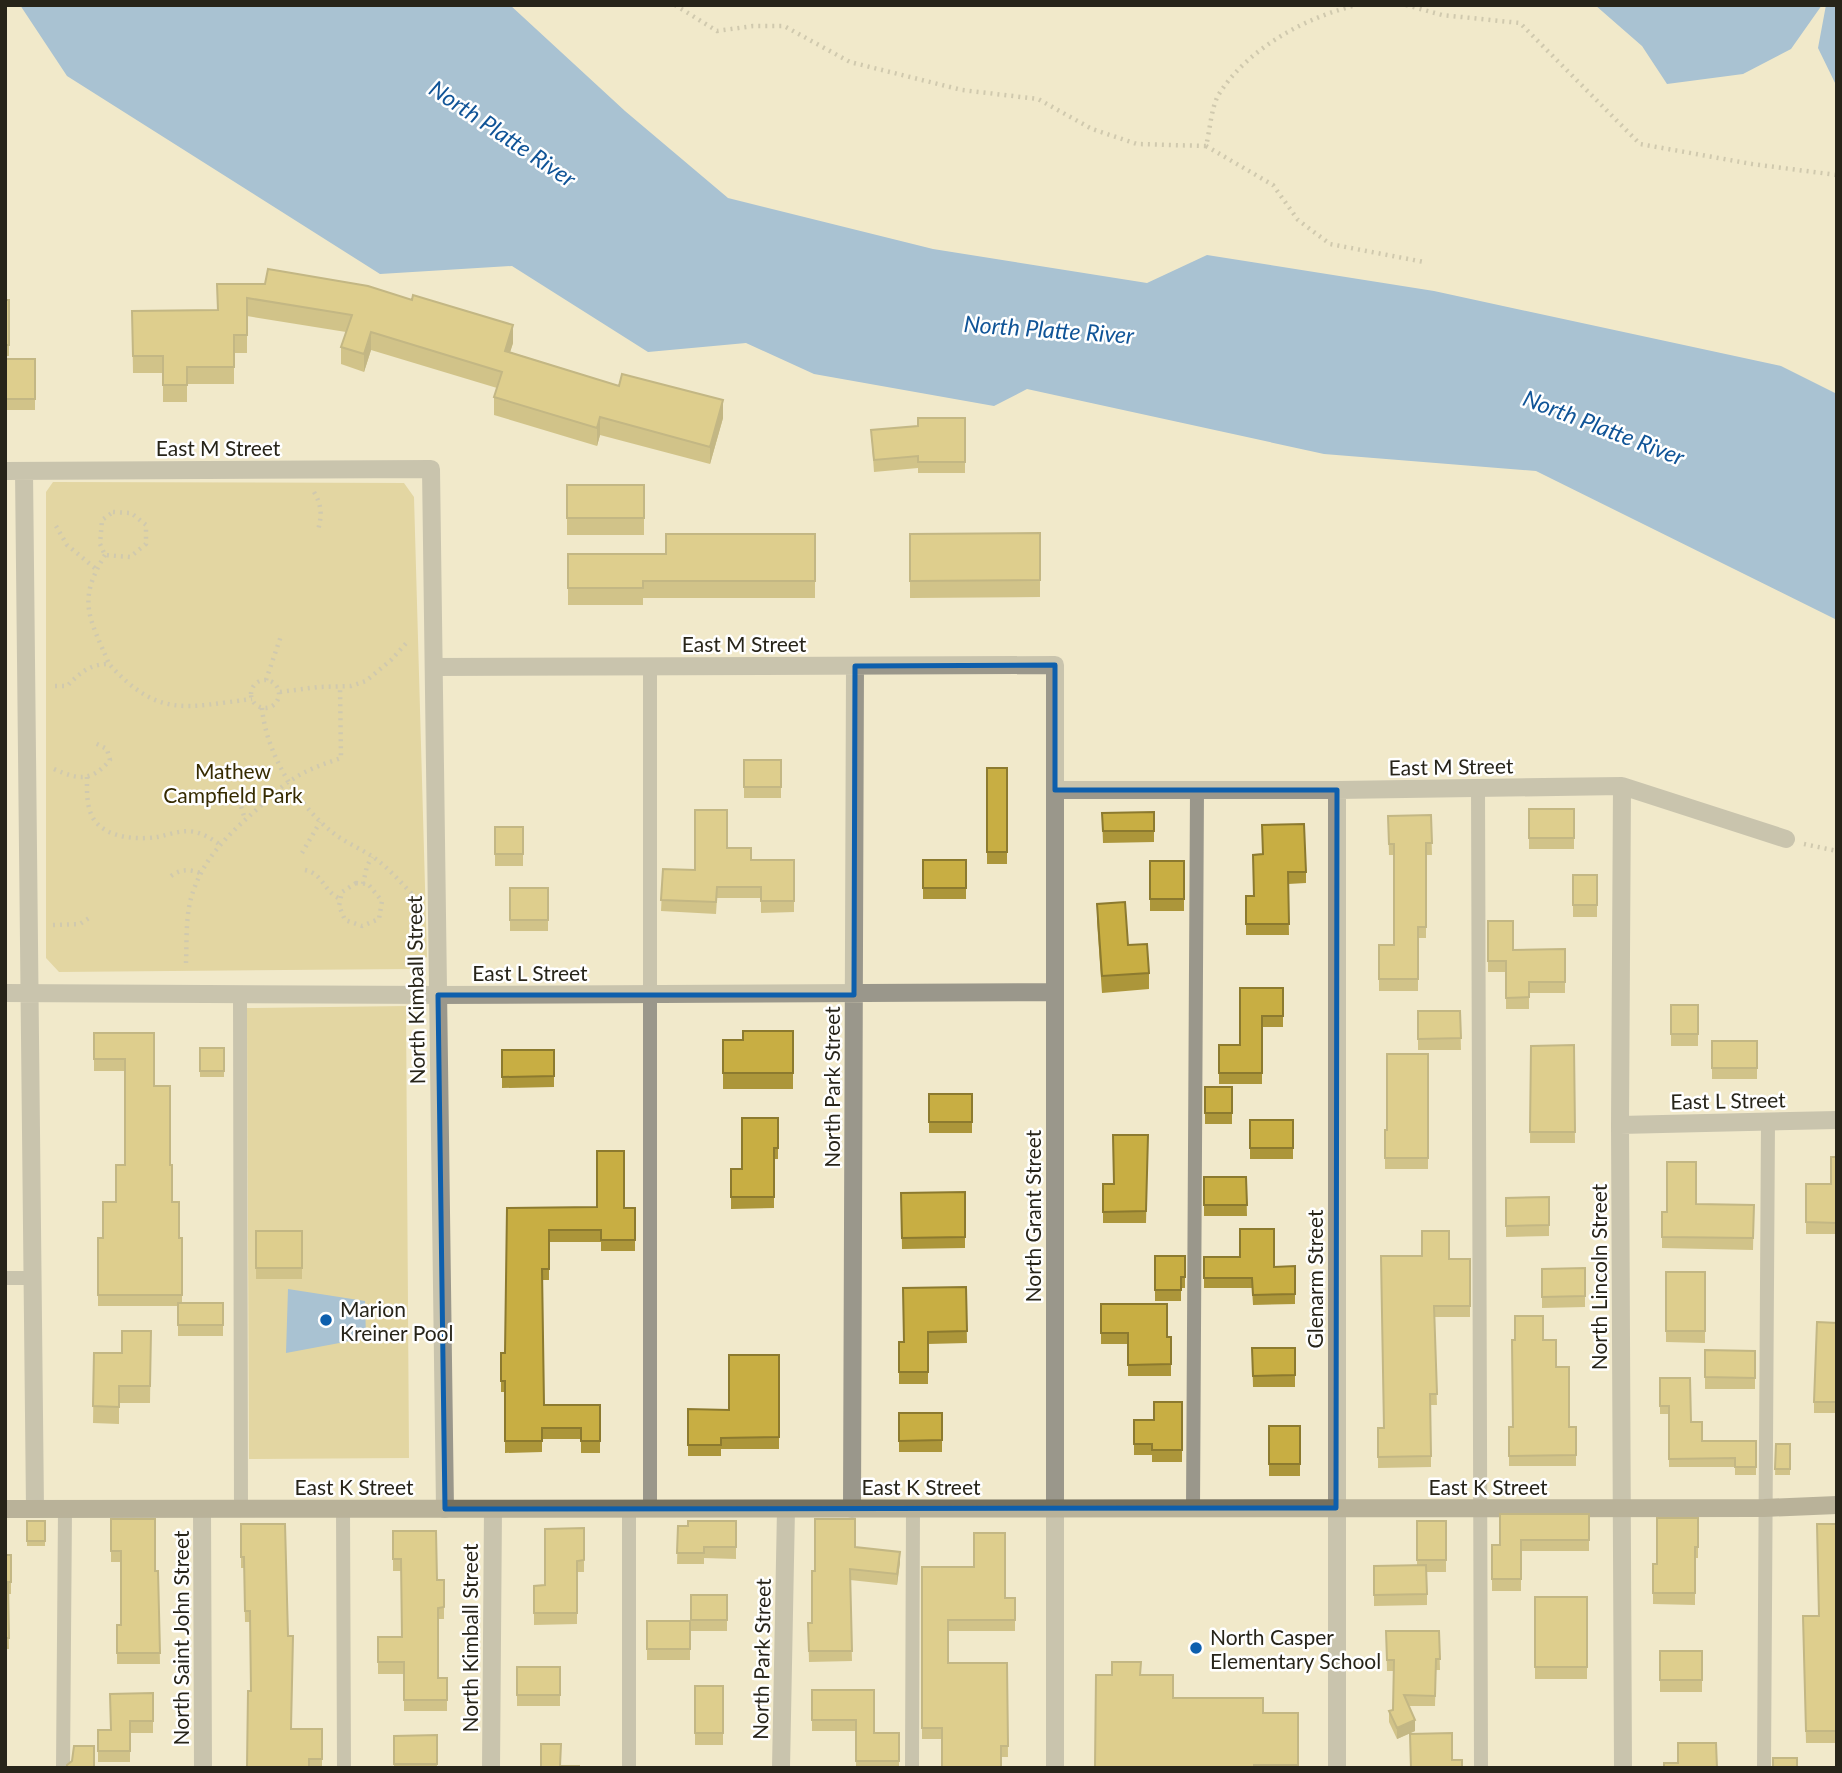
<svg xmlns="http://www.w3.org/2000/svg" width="1842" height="1773" font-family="Lato,sans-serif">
  <rect width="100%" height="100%" fill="#f1e9cb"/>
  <!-- green -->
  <path fill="#d3bf71" d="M53,482L404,483L414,497L427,957L409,969L59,972L46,958V492Z
    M406,1006L409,1458L249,1459L247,1008Z"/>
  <!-- water -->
  <path fill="#5292db" d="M20,5H510L625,111L728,198L933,249L1147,283L1207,255L1434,291L1781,366L1837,394V620L1536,471L1324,454L1027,389L994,406L814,374L746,343L648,352L512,266L380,274L67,76Z
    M1595,5H1822L1791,49L1743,74L1667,84L1642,46Z
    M1826,5H1837V87L1818,48Z
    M288,1289L365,1301L366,1338L286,1353Z"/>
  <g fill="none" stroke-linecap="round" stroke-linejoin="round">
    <!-- path -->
    <path stroke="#a9a38c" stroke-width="4.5" stroke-dasharray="2 5" stroke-linecap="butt" d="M675,5L717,31L753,26H784L850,62L962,90L1038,99L1092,129L1137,144L1206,146C1210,131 1211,107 1219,94C1248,48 1306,17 1357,5
      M1406,5L1442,15L1520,23L1640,144L1752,164L1837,175
      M1206,146L1273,185L1298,220L1330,244L1424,262
      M314,492C322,506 322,515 318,530
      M113,512L131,513L146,525V544L130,557L105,555L100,544L102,520Z
      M56,526L67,545L96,569
      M105,555C76,602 90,618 109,664
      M251 694a14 14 0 1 1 28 0a14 14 0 1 1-28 0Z
      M266,680L281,636
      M55,686H67C80,673 89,664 109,664C159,719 186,707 252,699
      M280,692L318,687L351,686L366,681L391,660L409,640
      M262,708C266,753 297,804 332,832C344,842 360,848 373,857C389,868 402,884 416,898
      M54,769C79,780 91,782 110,760L107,749L93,742
      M87,777C87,791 86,809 95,821C108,838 137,840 157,837C169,835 181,829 195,832C204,834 212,839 219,844
      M239,800L245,819
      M1804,844L1837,851
      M302,853L320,822
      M305,870C324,874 324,893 341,899
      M171,876C181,869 189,869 200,873
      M356,883L368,884L382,901L379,919L362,926L345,920L339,906L342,892Z
      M363,884L367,866L372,857
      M53,925L80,924L89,918
      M186,963C187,939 185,912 194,889C207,852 236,828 264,803C273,795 282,785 293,779C308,769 324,764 341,758L340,686"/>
    <!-- lane -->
    <path stroke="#9a978b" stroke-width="14" d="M650,666V1509
      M1478,788L1481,1768
      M240,994L241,1509
      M5,1278H33
      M343,1509L344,1768
      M1193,1509L1197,790
      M63,1768L65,1509
      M629,1768V1509
      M912,1768L913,1509
      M1764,1768L1768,1122"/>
    <!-- street -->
    <path stroke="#9a978b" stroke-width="18" d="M5,471L431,469L445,1509
      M24,471L35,1509
      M434,667L1055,665V1768
      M1622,786L1620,1125L1623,1768
      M1055,790H1337L1622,786L1786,839
      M1337,790V1768
      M5,993L438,995L1055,992
      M1620,1125L1837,1120
      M202,1509L203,1768
      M852,1509L855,666
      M491,1768L493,1509
      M781,1768L786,1509"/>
    <!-- secondary -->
    <path stroke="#75705e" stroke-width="18" d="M5,1509L1764,1508L1837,1505"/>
  </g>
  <!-- wall -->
  <path fill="#ac963a" d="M217,284L513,343L510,352L723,418L710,464L600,435L597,446L494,415V397L497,388L371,350L364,372L341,364V347L346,332L247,316V353H234V384H187V402H163V373H133L132,311L217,310Z
    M5,300H9V356H5Z
    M6,359H35V410H6Z
    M965,418V473H918V468L874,472L871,430L918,426Z
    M567,485H644V535H567Z
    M1040,533V597L910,598V534Z
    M815,534V598H643V605H568V554H666Z
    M744,760H781V798H744Z
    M987,768H1007V864H987Z
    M1529,809H1574V849H1529Z
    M1154,812V842L1103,843L1102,813Z
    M1431,815L1432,855H1426V938H1418V991H1379V945H1394V855H1389L1388,816Z
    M495,827H523V866H495Z
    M727,848L751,860H794V912L761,913V898H717L716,914L661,911L663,869L695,870Z
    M1253,855L1306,872V883L1288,884L1289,935H1246V896H1254Z
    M923,860H966V899H923Z
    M1150,861H1184V911H1150Z
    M1573,875H1597V917H1573Z
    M510,888H548V931H510Z
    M1097,904L1149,973V989L1102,993L1097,921Z
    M1488,921L1513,950L1565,949V993H1529V1009H1506V972H1488Z
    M1283,988V1027H1262V1084H1219V1045H1240Z
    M1671,1005H1698V1046H1671Z
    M1418,1011H1460L1461,1050H1418Z
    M793,1031V1089H723V1040H743Z
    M94,1033H154V1086L170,1165L172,1202L179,1238H182V1303H223V1336H178V1306H98V1238H103L116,1202L125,1165V1071H94Z
    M1712,1041H1757V1079H1712Z
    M1574,1045L1575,1143H1530L1531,1046Z
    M200,1048H224V1077H200Z
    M502,1050H554V1087L502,1088Z
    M1428,1054V1169H1385V1130H1387Z
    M1205,1087H1232V1124H1205Z
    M929,1094H972V1133H929Z
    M778,1118V1159H774V1208L731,1209V1169H742Z
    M1250,1120H1293V1159H1250Z
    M1148,1135L1146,1223H1103V1184H1114Z
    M1837,1157V1234H1806V1184H1831Z
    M1204,1177H1246L1247,1216H1204Z
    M965,1192V1248L902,1249L901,1193Z
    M1549,1197V1236L1506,1237V1198Z
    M1696,1204L1754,1205L1753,1250L1662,1248V1212H1667Z
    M507,1208H635V1251H601V1242H549V1280H542L544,1405H600V1453H581V1439H542V1452L505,1453V1392H501V1353H505Z
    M256,1231H302V1279H256Z
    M1155,1256H1185V1288H1181V1301H1155Z
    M1204,1257L1274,1267L1295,1266V1304L1253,1305L1252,1288H1204Z
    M1449,1259H1470V1317H1434L1437,1405H1431V1467L1378,1468V1428H1384Z
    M1585,1268V1307L1542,1308V1269Z
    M1666,1272H1705V1343L1666,1342Z
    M966,1287L967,1343L928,1344V1384H899V1342H904Z
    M1101,1304L1167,1337H1171V1376H1128V1344H1101Z
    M1837,1323V1413H1814V1402Z
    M151,1331L150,1403H119V1424L93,1423L94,1353H122Z
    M1543,1340L1556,1367L1569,1427H1576V1466H1509V1427H1513Z
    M1252,1348H1295V1387H1253Z
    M1705,1350L1755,1351V1389H1705Z
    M779,1355V1449H721V1456H688V1409L729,1410Z
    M1660,1378L1691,1422L1702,1441H1756V1475H1735V1467H1669V1414H1660Z
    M1182,1402V1462H1152V1455H1134V1420H1154Z
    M899,1413H942V1452H899Z
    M1269,1426H1300V1476H1269Z
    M1776,1444H1790V1475H1775Z
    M1589,1514V1551H1521V1591H1492V1545H1500Z
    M1698,1518V1558H1695V1605L1653,1604V1564H1657Z
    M111,1519L155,1571H158L160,1664H117V1625H121V1562H111Z
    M27,1521H45V1546H27Z
    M736,1521V1559L704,1558V1564H677L678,1526H688Z
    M1417,1521H1446V1572H1427V1605L1374,1606V1566L1417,1565Z
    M241,1524L288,1636L292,1729H322V1768H247L251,1691L250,1622H245L244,1568H241Z
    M1837,1524V1743H1806L1803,1616H1819Z
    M584,1528V1572H577V1624L534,1625V1586L545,1585Z
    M393,1531L437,1580H444V1619H438V1678H447V1711H404V1674H378V1637H401V1571H393Z
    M855,1547L900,1562L897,1585L850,1580L852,1661L809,1662L808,1623H812L815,1571Z
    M5,1555H11V1594H8L9,1649H5Z
    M922,1567L1005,1598H1015V1631H948V1663H1007L1008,1757H1001L942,1739H922Z
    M691,1595H727V1631H691Z
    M1535,1597H1587V1679H1535Z
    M647,1621H690V1660H647Z
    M1386,1631H1439L1440,1670H1436L1435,1706H1409L1415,1731L1397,1739L1389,1722V1711L1393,1710V1671H1387Z
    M1660,1651H1702V1692H1660Z
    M517,1667H560V1706H517Z
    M1141,1675L1173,1698L1263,1713H1298V1768H1095Z
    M695,1686H723V1745H695Z
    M812,1690L874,1733H899V1768H856V1731H812Z
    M153,1693V1733H130V1762H98V1730H110Z
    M437,1735V1768H394V1736Z"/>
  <!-- shaded-wall -->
  <path fill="#8c7a2f" d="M513,325V343L505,368V351Z
    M371,332V350L364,372V354Z
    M723,400V418L710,464V447Z
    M600,417V435L597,446V428Z
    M900,1552V1562L897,1585V1574Z
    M1415,1720V1731L1397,1739V1728Z"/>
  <!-- building -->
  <path fill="#c8ae43" stroke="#8c7a2f" stroke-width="2" d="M268,269L368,286L412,300L413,295L513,325L505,351L619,386L622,374L723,400L710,447L600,417L597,428L494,397L502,372L371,332L364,354L341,347L352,315L247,298V335H234V367H187V385H163V356H133L132,311L218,310L217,284H265Z
    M5,300H9V345H5Z
    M6,359H35V399H6Z
    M918,418H965V462H918V456L874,460L871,430L918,426Z
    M567,485H644V518H567Z
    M1040,533V580L910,581V534Z
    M666,534H815V581H643V588H568V554H666Z
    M744,760H781V787H744Z
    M987,768H1007V852H987Z
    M1529,809H1574V838H1529Z
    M695,810H727V848H751V860H794V901H761V887H717L716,902L661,900L663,869L695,870Z
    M1154,812V831H1103L1102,813Z
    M1431,815L1432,843H1426V927H1418V979H1379V945H1394V844H1389L1388,816Z
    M1304,824L1306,872H1288L1289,924H1246V896H1254L1253,855L1263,854L1262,825Z
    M495,827H523V854H495Z
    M923,860H966V888H923Z
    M1150,861H1184V899H1150Z
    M1573,875H1597V905H1573Z
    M510,888H548V920H510Z
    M1125,902L1128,945L1147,944L1149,973L1102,976L1097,904Z
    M1488,921H1513V950L1565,949V982H1529V997L1506,998V961H1488Z
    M1240,988H1283V1016H1262V1073H1219V1045H1240Z
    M1671,1005H1698V1034H1671Z
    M1418,1011H1460L1461,1038L1418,1039Z
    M743,1031H793V1073H723V1040H743Z
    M94,1033H154V1086H170V1165H172V1202H179V1238H182V1295H98V1238H103V1202H116V1165H125V1059H94Z
    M1712,1041H1757V1068H1712Z
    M1574,1045L1575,1132H1530L1531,1046Z
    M200,1048H224V1071H200Z
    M502,1050H554V1076L502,1077Z
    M1387,1054H1428V1158H1385V1130H1387Z
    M1205,1087H1232V1113H1205Z
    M929,1094H972V1122H929Z
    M742,1118H778V1148H774V1197H731V1169H742Z
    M1250,1120H1293V1148H1250Z
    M1113,1135H1148L1146,1211L1103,1212V1184H1114Z
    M597,1151H624V1208H635V1240H601V1230H549V1269H542L544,1405H600V1441H581V1428H542V1441H505V1381H501V1353H505L507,1208L597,1207Z
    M1831,1157H1837V1223L1806,1222V1184H1831Z
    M1667,1162H1696V1204L1754,1205L1753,1238L1662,1237V1212H1667Z
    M1204,1177H1246L1247,1205H1204Z
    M965,1192V1237L902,1238L901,1193Z
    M1549,1197V1225L1506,1226V1198Z
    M1240,1229H1274V1267L1295,1266V1294L1253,1295L1252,1278H1204V1257H1240Z
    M256,1231H302V1268H256Z
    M1422,1231H1449V1259H1470V1306H1434L1437,1394H1430L1431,1456L1378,1457V1428H1384L1381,1256H1422Z
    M1155,1256H1185V1277H1181V1290H1155Z
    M1585,1268V1296L1542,1297V1269Z
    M1666,1272H1705V1331H1666Z
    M966,1287L967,1331L928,1332V1372H899V1342H904L903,1288Z
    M178,1303H223V1325H178Z
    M1101,1304H1167V1337H1171V1364L1128,1365V1333H1101Z
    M1515,1316H1543V1340H1556V1367H1569V1427H1576V1455L1509,1456V1427H1513L1512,1340H1515Z
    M1817,1322L1837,1323V1402H1814Z
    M122,1331H151L150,1386H119V1407L93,1406L94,1353H122Z
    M1252,1348H1295V1375L1253,1376Z
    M1705,1350L1755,1351V1378L1705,1377Z
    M729,1355H779V1437L721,1438V1445H688V1409L729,1410Z
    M1660,1378H1690L1691,1422H1702V1441H1756V1467H1735V1458L1669,1459V1406H1660Z
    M1154,1402H1182V1450H1152V1444H1134V1420H1154Z
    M899,1413H942V1440L899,1441Z
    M1269,1426H1300V1464H1269Z
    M1776,1444H1790V1469H1775Z
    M1500,1514H1589V1540H1521V1579H1492V1545H1500Z
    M1657,1518H1698V1547H1695V1593H1653V1564H1657Z
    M111,1519H155V1571H158L160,1653H117V1625H121V1551H111Z
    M815,1519H855V1547L900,1552L897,1574L850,1569L852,1651H809L808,1623H812V1571H815Z
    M27,1521H45V1541H27Z
    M688,1521H736V1547H704V1553H677L678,1526H688Z
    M1417,1521H1446V1560H1417Z
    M241,1524H285L288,1636H293L291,1729H322V1759H309V1768H247L248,1691H251L250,1611H245L244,1557H241Z
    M1817,1524H1837V1731H1806L1803,1616H1819Z
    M584,1528V1560L577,1561V1613H534V1586L545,1585V1529Z
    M393,1531H436L437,1580H444V1607L438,1608V1678H447V1700H404V1662H378V1637H402L401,1559H393Z
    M974,1533H1005V1598H1015V1620H948V1663H1007L1008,1746H1001V1768H942V1728H922V1567H974Z
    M5,1555H11V1582H8L9,1638H5Z
    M1426,1565L1427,1594L1374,1595V1566Z
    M691,1595H727V1620H691Z
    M1535,1597H1587V1667H1535Z
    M647,1621H690V1649H647Z
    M1386,1631H1439L1440,1659H1436L1435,1696L1404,1695L1415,1720L1397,1728L1389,1711L1393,1710L1394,1660H1387Z
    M1660,1651H1702V1680H1660Z
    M1112,1662H1141L1140,1675H1173V1698H1263V1713H1298V1765H1254V1768H1095L1096,1675H1112Z
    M517,1667H560V1695H517Z
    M695,1686H723V1733H695Z
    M812,1690H874V1733H899V1761H856V1720H812Z
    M153,1693V1721H130V1751H98V1730H111L110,1694Z
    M1452,1733V1760H1462V1768H1411L1410,1734Z
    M437,1735V1764H394V1736Z
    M1678,1743H1716L1717,1768H1664V1763H1678Z
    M541,1744H561L560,1766H579V1768H541Z
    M74,1746H94V1768H67V1765L72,1761Z
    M1773,1758H1797V1768H1773Z"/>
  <!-- marked area -->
  <path d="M0 0H1842V1773H0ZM1055,665V790H1337L1336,1508L445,1509L438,995H854L855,666Z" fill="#f1e9cb" fill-opacity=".55" fill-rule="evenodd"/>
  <path fill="none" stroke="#0d5fad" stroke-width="5" stroke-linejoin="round" d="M1055,665V790H1337L1336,1508L445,1509L438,995H854L855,666Z"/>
  <!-- markers -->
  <g fill="#0d5fad" stroke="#fff" stroke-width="2.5">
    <circle cx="326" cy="1320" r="7"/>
    <circle cx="1196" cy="1648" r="7"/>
  </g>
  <g text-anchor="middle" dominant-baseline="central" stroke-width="5" stroke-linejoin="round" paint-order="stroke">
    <!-- street labels -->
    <g font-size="21" fill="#272419" stroke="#fff">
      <text x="218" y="447">East M Street</text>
      <text x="744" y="643">East M Street</text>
      <text transform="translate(1451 766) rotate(-1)">East M Street</text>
      <text x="530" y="972">East L Street</text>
      <text transform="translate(415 990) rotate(-91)">North Kimball Street</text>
      <text transform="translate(831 1087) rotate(-90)">North Park Street</text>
      <text transform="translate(1728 1100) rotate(-1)">East L Street</text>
      <text transform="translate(1032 1216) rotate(-90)">North Grant Street</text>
      <text transform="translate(1598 1277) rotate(-90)">North Lincoln Street</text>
      <text transform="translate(1314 1279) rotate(-90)">Glenarm Street</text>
      <text x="354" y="1486">East K Street</text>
      <text x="921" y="1486">East K Street</text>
      <text x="1488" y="1486">East K Street</text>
      <text transform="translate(180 1638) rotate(-90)">North Saint John Street</text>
      <text transform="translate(469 1638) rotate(-90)">North Kimball Street</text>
      <text transform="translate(761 1659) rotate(-89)">North Park Street</text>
    </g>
    <!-- park labels -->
    <g font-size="21" fill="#362b00" stroke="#fff">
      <text x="233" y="770">Mathew<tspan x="233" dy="24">Campfield Park</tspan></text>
    </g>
    <!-- poi labels -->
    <g font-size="21" fill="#272419" stroke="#fff" text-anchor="start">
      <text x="340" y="1308">Marion<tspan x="340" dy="24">Kreiner Pool</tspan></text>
      <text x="1210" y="1636">North Casper<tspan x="1210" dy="24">Elementary School</tspan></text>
    </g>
    <!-- water labels -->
    <g font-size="23" font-style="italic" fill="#105497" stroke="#fff">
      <text transform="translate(503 133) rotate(34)">North Platte River</text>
      <text transform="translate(1049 329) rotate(4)">North Platte River</text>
      <text transform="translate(1604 427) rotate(21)">North Platte River</text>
    </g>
  </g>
  <!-- border -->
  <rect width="1842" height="1773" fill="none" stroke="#272419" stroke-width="14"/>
</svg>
